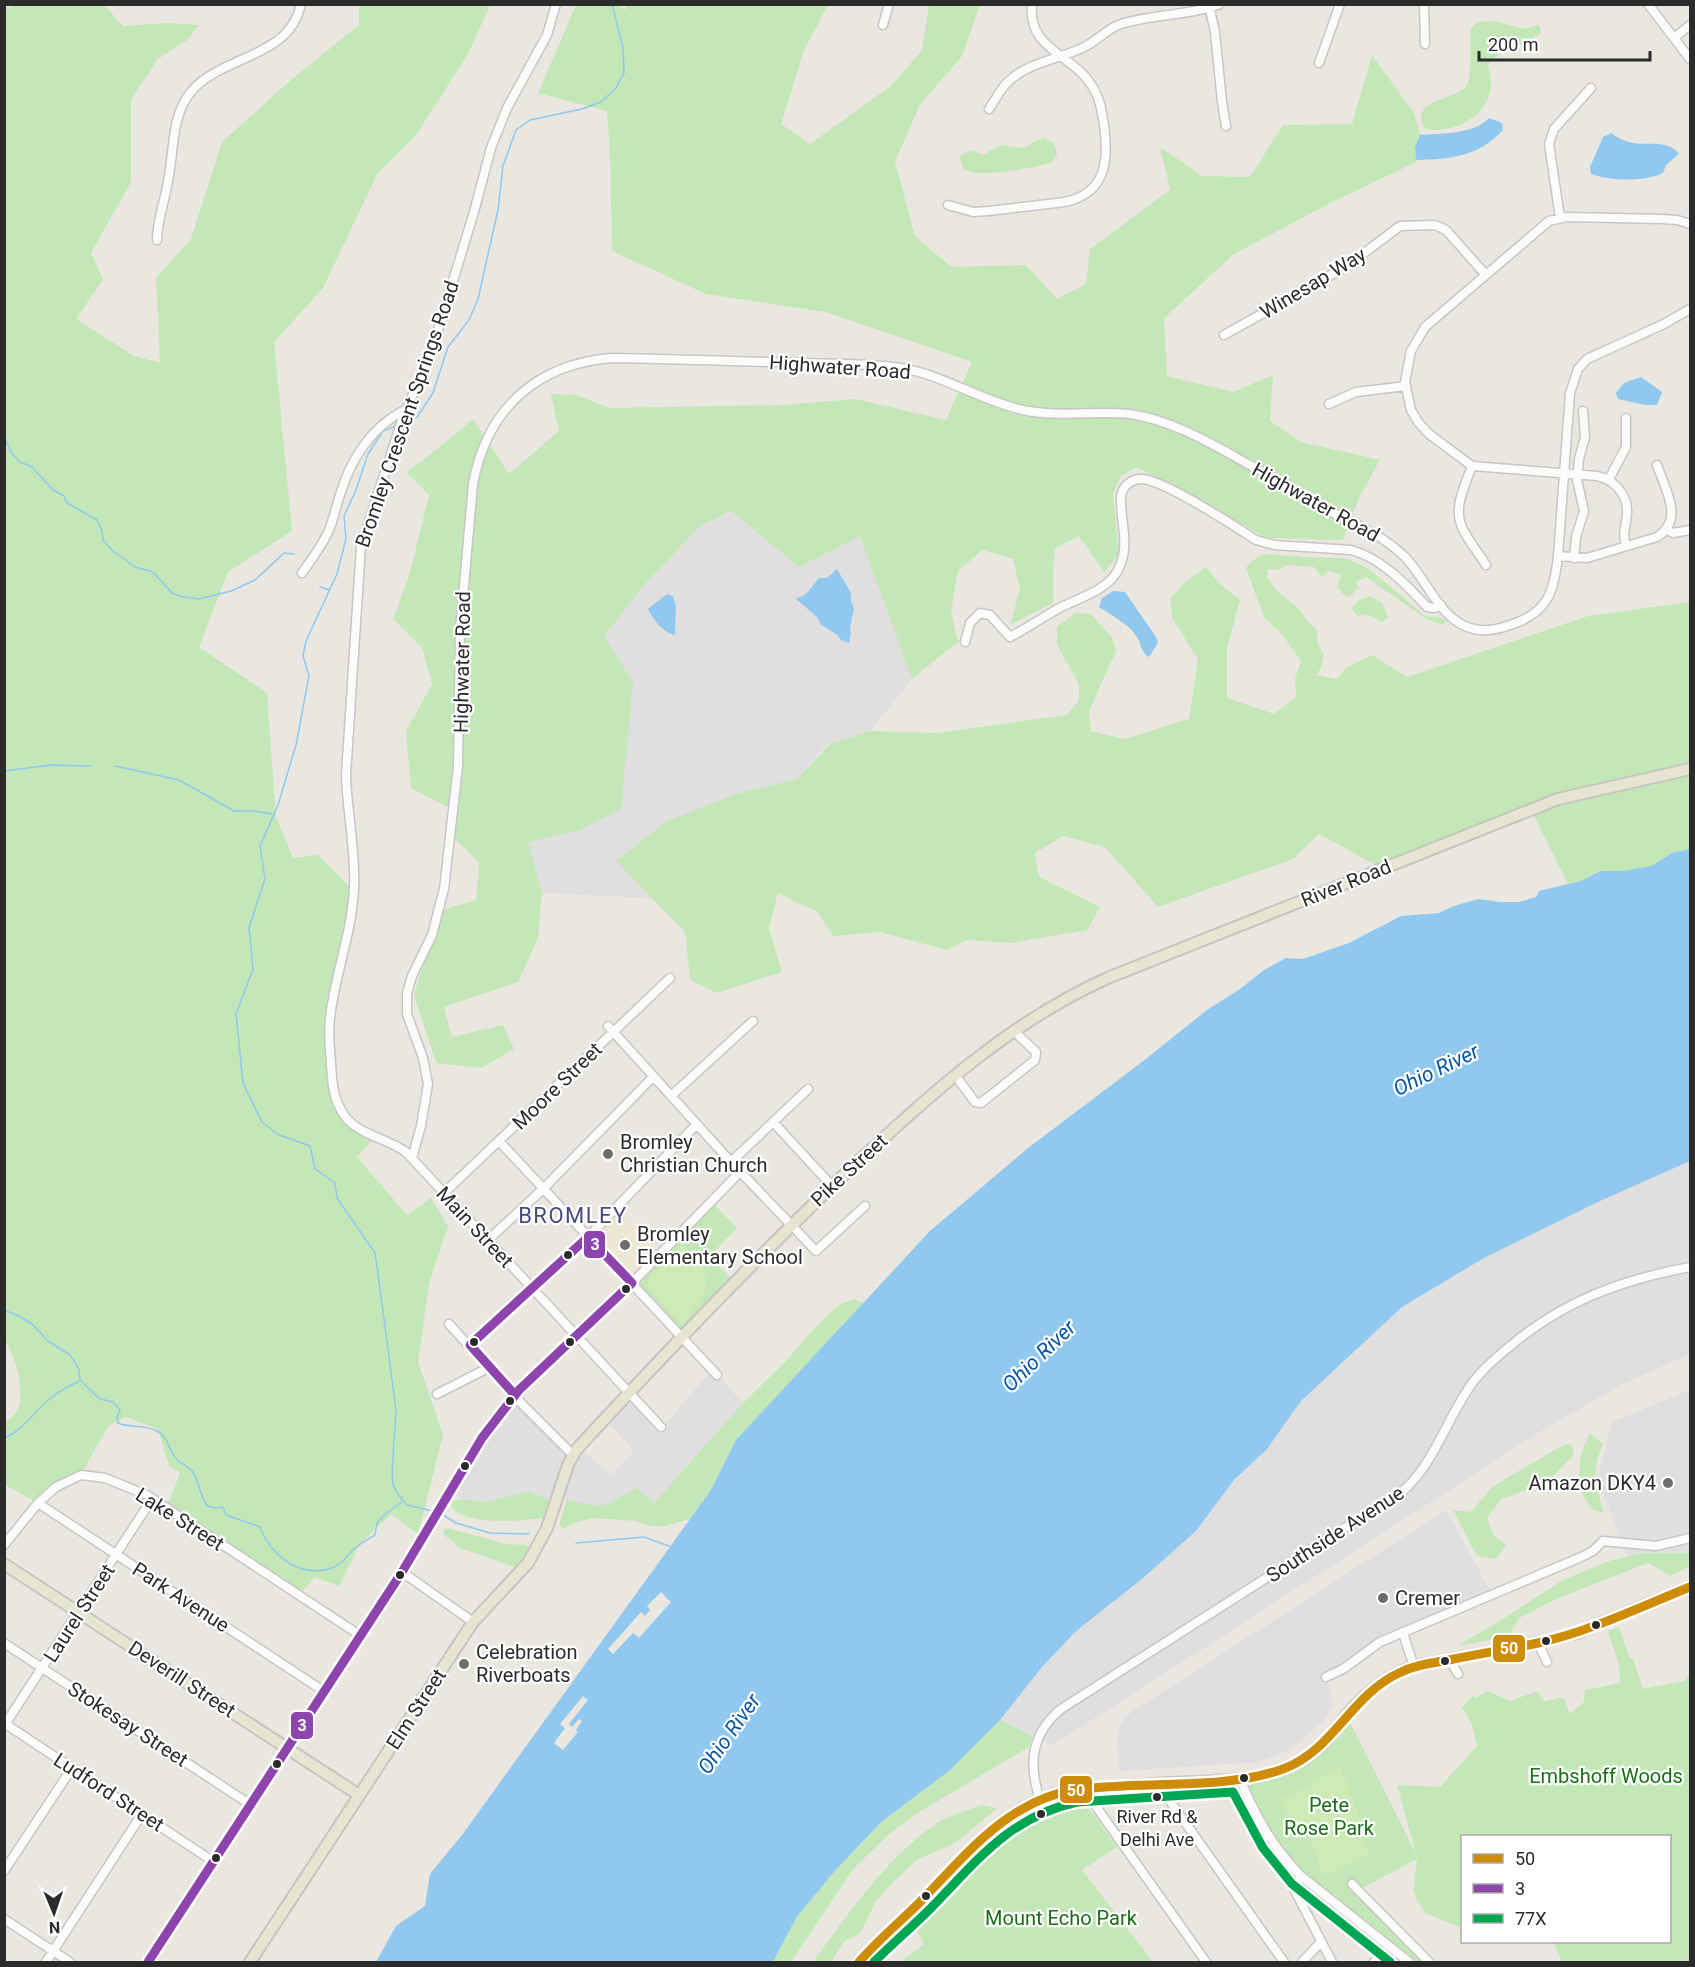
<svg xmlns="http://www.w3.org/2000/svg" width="1695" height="1967" font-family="Roboto,sans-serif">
  <rect width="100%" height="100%" fill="#eae7e0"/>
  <!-- industrial -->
  <path fill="#e1dedf" d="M731,511L799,567L860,535L912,679L870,731L826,745L797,779L739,793L616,861L652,898L542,893L527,842L577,831L633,682L604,636L644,585L700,526Z
    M1690,1161V1354L1623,1384L1546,1428L1053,1745L1000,1720L1042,1667L1075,1632L1143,1578L1196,1531L1234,1480L1267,1449L1301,1401L1402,1307L1484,1258L1600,1201Z
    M712,1369L743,1403L654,1503L636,1488L607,1504L598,1506L558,1499L549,1500L530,1491L486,1502L461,1499L449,1492L515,1395L573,1455L585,1453L611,1475L634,1451L605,1419L629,1393L662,1427L671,1418Z
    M1690,1390V1553H1642L1628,1557L1597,1479L1612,1422Z
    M1446,1510L1492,1594L1403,1633L1327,1677L1333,1705L1322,1722L1303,1739L1285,1752L1258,1762L1120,1771L1117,1739L1121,1724L1130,1713Z"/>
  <!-- education -->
  <path fill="#ede8d4" d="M616,1207L662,1253L632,1283L588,1237Z"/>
  <!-- green -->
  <path fill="#c4e7b7" d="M22,4L104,5L123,26L168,23L199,25L187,40L158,59L131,99V182L91,253L103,279L76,319L134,356L160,363L156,278L191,239L222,142L291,80L359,25V5H490L468,54L416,135L377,174L323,288L274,342L292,531L228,572L199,647L267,693L276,817L293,858L318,855L354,891L330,1018L339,1106L353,1125L376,1136L357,1157L407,1215L431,1198L448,1226L429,1284L418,1362L443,1435L418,1534L391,1514L360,1544L339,1586L314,1577L299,1596L167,1508L180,1473L169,1466L158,1429L126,1417L108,1426L81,1475L38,1503L5,1485V1423C10,1419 15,1415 18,1409C25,1391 16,1356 5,1340V8Z
    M627,4L828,5L804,50L781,124L810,144L891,86L922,50L929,5H980L962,56L919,106L895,162L915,236L951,267L1026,265L1057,299L1086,284L1090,249L1170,190L1160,147L1202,176L1250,177L1283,125L1352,124L1372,55L1414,113L1420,135L1415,147L1416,162L1330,203L1234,254L1164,318L1167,376L1233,392L1273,375L1270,421L1301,442L1380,460L1359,497L1343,540L1267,538L1137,467L1121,476L1113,493L1119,554L1104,572L1079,536L1054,549L1053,603L1010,625L1020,589L1013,559L982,550L958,571L951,611L958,642L912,679L860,536L799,567L731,511L700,526L644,585L604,636L633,682L621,809L577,831L528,842L542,893L538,938L518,982L444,1007L452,1037L503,1025L514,1049L481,1068L436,1063L414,995L439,911L476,900L479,862L450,834L453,810L411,788L406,731L432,684L422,648L393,619L409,576L429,495L406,472L436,450L473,419L509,474L559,431L551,394L576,395L610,408L784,405L855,399L946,420L972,362L826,312L706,294L612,251L610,155L607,111L538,93L576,5H617L625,10Z
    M1496,21L1524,29L1538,25L1541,28L1540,34L1521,45L1504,51L1488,64C1489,71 1492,80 1491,88C1485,118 1454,134 1425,129C1407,99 1456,101 1467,85C1472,77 1469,40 1471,28L1477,22Z
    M1045,138L1054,143L1057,155L1051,163C1027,168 985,179 963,169L960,157L965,152L972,151L983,155L1000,145L1025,148L1035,141Z
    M1267,554L1304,557L1344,558L1368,568L1425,616L1439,617L1447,621L1442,625L1425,618L1366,577L1356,582L1359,588L1348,598L1337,588L1341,574L1327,571L1322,577L1314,567L1288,565L1277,570L1268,569L1267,577L1276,590L1299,609L1309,623L1316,629L1318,636L1317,643L1324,655L1321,668L1316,675L1337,679L1347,667L1372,655L1407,677L1588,616L1690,602V849L1672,853L1651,866L1623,871H1601L1581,881L1568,884L1531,810L1383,869L1319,834L1293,859L1158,907L1105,847L1063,836L1035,853L1039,877L1100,907L1087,930L1012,943L967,940L947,950L880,932L833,936L817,911L797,903L778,892L769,929L782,972L717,993L690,980L685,932L616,861L667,821L739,793L797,779L830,744L870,731L937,733L1067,715L1079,700V685L1057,644V627L1075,613L1091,614L1113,639L1116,651L1089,711L1091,731L1124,739L1189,719L1198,659L1172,618L1170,599L1185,582L1206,567L1219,583L1240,600L1227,648V698L1274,714L1296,697L1295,679L1301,661L1281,633L1264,618L1246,568C1252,560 1258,556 1267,554Z
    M1370,596L1382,603L1388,617L1382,622L1369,615L1357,616L1352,608L1359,600Z
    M711,1201L737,1228L709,1257L735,1283L682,1337L632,1283Z
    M853,1299L869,1305L711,1490L690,1519L665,1526H651L636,1521L594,1518L577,1522L563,1529L560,1526V1521L567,1500L598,1506L607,1504L636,1488L654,1503L743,1403L783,1364L815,1328L837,1306Z
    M1590,1433L1603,1444C1591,1471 1596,1486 1604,1513L1591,1509L1578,1486L1581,1454Z
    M1570,1443L1574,1450L1573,1456L1545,1484L1501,1499L1487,1518L1494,1536L1506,1545L1496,1559L1477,1556L1453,1510L1471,1512L1492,1487L1556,1449Z
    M530,1491L549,1500L550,1511L543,1518C521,1521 466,1526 451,1507L453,1501L461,1499L486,1502Z
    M444,1529H451L506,1544L526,1545L530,1548L531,1552L517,1568L460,1548L443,1534Z
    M1642,1553H1690V1566L1670,1576L1648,1563L1558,1598L1519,1618L1509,1636L1457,1646L1498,1622L1563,1580L1609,1561Z
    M1619,1627L1630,1659L1633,1658L1643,1689L1685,1681L1690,1673V1962H1562L1553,1942H1670V1836H1462V1928L1425,1913L1413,1892L1417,1859L1358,1890L1424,1958L1420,1962H1409L1290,1865L1240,1780L1302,1760L1346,1715L1416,1854L1397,1785L1440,1787L1477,1746L1472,1724L1462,1707L1474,1695L1476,1698L1488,1691L1510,1701L1538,1691L1543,1702L1563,1697L1570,1714L1584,1702L1585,1690L1620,1683L1619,1665L1608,1631Z
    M1000,1720L1033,1736L1029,1747L919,1812L888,1835L853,1869L791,1962H773L796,1918L833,1873L881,1822L949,1771Z
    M981,1805L997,1808L955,1843L918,1859L894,1881L876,1901L860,1934L844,1941L831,1962H813C849,1913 884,1861 934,1825C947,1816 966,1811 981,1805Z
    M1087,1806L1117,1847L1082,1870L1153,1962H901L924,1944L913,1922L1028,1818Z"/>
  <!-- pitch -->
  <path fill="#cfebb5" d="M682,1245C716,1278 713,1291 681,1324L649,1289L648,1279Z
    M1340,1767L1366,1833L1361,1836L1369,1854L1323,1875L1311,1838L1295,1824L1280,1801Z"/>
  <!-- water -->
  <path fill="#90c8ef" d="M1489,118L1502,123L1503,130C1478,157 1451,159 1416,160L1415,147L1420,135C1442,133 1473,135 1489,118Z
    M1611,133C1617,137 1622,140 1629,142C1646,147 1667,138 1679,154L1666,165L1663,173C1645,182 1610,181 1591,174L1590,167L1603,137Z
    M1641,377L1662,392L1657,405H1645L1618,399L1616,393L1624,383Z
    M837,569L851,593V600L854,609L850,627L851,632L849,643L841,640L838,635L821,625L817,617L796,599L806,594L819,578H827Z
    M1113,591L1125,592L1156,637L1158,643L1149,657C1139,650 1143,646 1137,637C1129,624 1111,615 1099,607L1102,598Z
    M667,594L673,596L676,606L675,635C663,633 653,619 648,609Z
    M1690,849V1161L1600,1201L1484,1258L1402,1307L1301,1401L1267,1449L1234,1480L1196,1531L1143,1578L1075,1632L1042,1667L1000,1720L949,1771L881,1822L833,1873L796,1918L773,1962H376L396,1926L425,1906L430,1874L462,1835L711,1490L736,1440L930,1231L1028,1148L1142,1062L1207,1010L1240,989L1264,970L1286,958L1303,959L1349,943L1401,916L1439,913L1454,906L1478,899L1500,902H1519L1536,897L1539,891L1581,881L1601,871H1623L1651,866L1672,853Z"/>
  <!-- pier -->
  <path fill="#eae7e0" d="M661,1592L671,1602L639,1638L633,1633L613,1654L608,1649L641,1612L645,1616L650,1610L647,1606Z
    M583,1696L588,1700L569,1724L572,1727L579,1719L582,1721L576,1730L578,1732L563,1750L554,1743L565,1728L560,1724Z"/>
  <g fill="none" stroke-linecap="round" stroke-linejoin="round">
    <!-- stream -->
    <path stroke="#90c8ef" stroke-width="1.5" d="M406,422L417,417L433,393L448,347L469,320L478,299L498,210L503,166L516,130L530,120L582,109L601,102L616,88L624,73L623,48L612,4
      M396,426L383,431L368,454L356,490L344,516L346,539L337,574L306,641L303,656L309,676L296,745L278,805L260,846L265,879L249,928L253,969L236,1014L243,1083L262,1122L277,1134L310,1146L315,1169L335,1183L337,1198L375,1253L377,1266L396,1410L392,1472L393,1484L397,1493L407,1505L433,1511
      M4,436L11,452L20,462L32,467L52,489L64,496L67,503L97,520L102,531L103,540L113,551L135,567L153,572L172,593L183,597L199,599L231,591L255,580L284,553L294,554
      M320,587L330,590
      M115,766L179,780L234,811H254L272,814
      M4,771L51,765L91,766
      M6,1311L19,1316L32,1324L48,1341L70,1355L79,1369L80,1380L100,1399L113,1402L120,1410L117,1418L118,1423C130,1428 144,1425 155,1430C168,1436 167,1445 174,1456C178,1463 187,1465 192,1471C199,1481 199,1493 207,1506L215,1508L223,1507L226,1515L260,1527C272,1557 301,1580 334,1567C343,1564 348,1554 355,1548C361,1543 368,1539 375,1535L377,1523L384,1515L402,1502
      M4,1438C20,1433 38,1408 51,1398C59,1391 70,1386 79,1381
      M440,1513L456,1523L490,1533L529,1534
      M576,1543L644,1537L672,1547"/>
    <!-- minor casing -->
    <g stroke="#c7c6c6" stroke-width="11">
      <path id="minor" d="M556,4L547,35L507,108L491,148L474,212L431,353L403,417L361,546L346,775C347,813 356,850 354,888C352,933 335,974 330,1018C328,1033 330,1048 331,1063C332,1082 333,1099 344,1115C358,1135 387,1138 406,1152L661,1427
        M1424,4L1425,44
        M1648,4L1690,59
        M1209,5L1215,32L1222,102L1226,126
        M883,25L889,4
        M1674,38L1690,25
        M1319,63L1340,4
        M989,109C996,99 1001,87 1010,80C1031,61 1062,59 1086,46C1098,40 1108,28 1121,24C1153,14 1188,16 1220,4
        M948,205L973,212L989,211L1065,202C1106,193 1109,161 1104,125C1102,112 1100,98 1092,86C1073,54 1027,50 1032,4
        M1560,218L1549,144L1554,129L1591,88
        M157,240C157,220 165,201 168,181C174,153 171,117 190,93C221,54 289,60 301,4
        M1224,335L1347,266L1400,226L1435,225L1446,230L1485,274
        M1329,404L1356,392L1406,386
        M1472,466C1464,488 1451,511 1465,533C1471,544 1479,554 1486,565
        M1609,479L1626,447V418
        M1667,530L1673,533L1690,530
        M1626,546C1621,530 1628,524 1627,509C1626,492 1612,479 1597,476L1472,466L1429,434L1418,422L1411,410L1405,382L1411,351L1425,327L1549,221L1567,217L1662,219L1677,220L1690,224
        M1558,556L1587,558L1657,537C1685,520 1665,489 1657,465
        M1574,558L1576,537L1584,511L1577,480L1579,459L1585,437L1583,411
        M302,573C312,559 322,546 329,530C334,519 336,506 340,495C350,460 372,426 405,410
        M965,642L970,623L980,613L990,615L1010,637C1025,629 1039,620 1054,611C1074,599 1107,592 1118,570C1131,546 1120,522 1121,497C1122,486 1132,478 1143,479C1167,482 1233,525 1256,540L1274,545L1351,550C1381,558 1406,584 1427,607L1434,608L1441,605
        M608,1026L731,1162L816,1251L865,1206
        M955,1075L975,1102L981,1103L1035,1060L1036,1052L1014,1031
        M671,1096L753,1021
        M773,1122L832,1186
        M499,1141L717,1375
        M412,1158L421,1126L428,1084L423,1058L407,1014V993L412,976L432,935L444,889L458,766L460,631L473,484C487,409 536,364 612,358C674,359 737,361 800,363C833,364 868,363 901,368C944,375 981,401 1023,410C1059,418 1095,410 1130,414C1172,420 1212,444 1248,464C1272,477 1294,492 1318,505C1349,522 1378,531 1405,557C1427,579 1440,622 1474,629C1486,632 1499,629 1510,625C1548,613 1554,592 1558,556L1570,393L1578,369L1587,359L1664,324L1690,309
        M731,1162L808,1089
        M444,1193L670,978
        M488,1240L543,1189L653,1077
        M449,1324L522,1404L573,1455
        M470,1345L588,1237L697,1124
        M437,1394L490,1367
        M38,1503L325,1692
        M4,1545L38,1503L56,1487L81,1475L105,1478L147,1495L361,1636
        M402,1572L473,1622
        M1403,1633L1414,1667
        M4,1643L251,1805
        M1538,1643L1547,1662
        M1450,1660L1458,1674
        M1326,1677L1343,1669L1380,1642L1579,1558L1593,1551L1603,1541L1656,1546L1690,1538
        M4,1723L214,1862
        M4,1726L152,1499
        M1240,1780C1258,1819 1270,1844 1301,1876L1409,1962
        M1160,1784L1167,1797L1284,1962
        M1088,1789L1092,1800L1102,1815L1206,1962
        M1040,1800C1028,1764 1031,1734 1061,1709L1404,1490C1432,1465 1445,1425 1465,1394C1476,1375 1492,1361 1509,1347C1563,1301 1621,1280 1690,1267
        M4,1871L72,1768
        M1301,1876L1294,1889L1332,1962
        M1352,1884L1429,1962
        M4,1919L70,1962
        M46,1962L142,1814
        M148,1962L402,1572L482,1438L519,1390L632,1283L740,1172
        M1302,1962L1321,1942
        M1374,1962H1375"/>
    </g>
    <!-- major casing -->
    <g stroke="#c5c4c1" stroke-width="14">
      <path id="major" d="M4,1564L359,1795
        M250,1962L473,1622L528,1563L547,1528L568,1465L576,1450C668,1350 762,1251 862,1158C937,1088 1015,1019 1110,977L1558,799L1690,769
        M859,1962C877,1940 901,1922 921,1901C967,1856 1007,1799 1075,1790C1107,1787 1139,1785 1171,1783C1215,1781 1261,1783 1301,1761C1321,1749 1332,1734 1346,1716C1365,1693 1390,1672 1420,1665L1538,1643L1577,1633L1690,1587"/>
    </g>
    <!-- minor -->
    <use href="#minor" stroke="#fcfbfa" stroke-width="8"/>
    <!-- major -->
    <use href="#major" stroke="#e7e5d2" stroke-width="10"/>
    <!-- bus-1 casing -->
    <g stroke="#fff" stroke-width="14">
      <path id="bus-1" d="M859,1962C878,1940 900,1922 920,1902C965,1856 1008,1800 1075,1790C1141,1780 1222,1791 1283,1769C1333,1751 1351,1695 1399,1673C1415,1665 1432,1663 1449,1660C1479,1654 1509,1649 1538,1643C1591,1631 1640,1607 1690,1587"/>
    </g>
    <!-- bus-2 casing -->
    <g stroke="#fff" stroke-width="14">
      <path id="bus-2" d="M148,1962L402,1572L482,1438L519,1390L632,1283L588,1237L470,1345L515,1395"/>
    </g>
    <!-- bus-3 casing -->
    <g stroke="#fff" stroke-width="14">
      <path id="bus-3" d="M874,1962C892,1944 912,1927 931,1908C977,1861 1009,1817 1077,1802L1233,1792L1263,1848L1292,1884L1390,1962"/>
    </g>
    <!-- bus-1 -->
    <use href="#bus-1" stroke="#ce8d09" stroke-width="9"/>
    <!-- bus-2 -->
    <use href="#bus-2" stroke="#8e44ad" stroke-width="9"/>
    <!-- bus-3 -->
    <use href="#bus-3" stroke="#00a651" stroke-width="9"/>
  </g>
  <!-- markers -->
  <g fill="#6e6d6a" stroke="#fff" stroke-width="2">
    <circle cx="608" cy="1154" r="6"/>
    <circle cx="625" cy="1245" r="6"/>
    <circle cx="1668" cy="1483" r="6"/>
    <circle cx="1383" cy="1598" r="6"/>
    <circle cx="464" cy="1664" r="6"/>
  </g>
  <g fill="#2b2b2b" stroke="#fff" stroke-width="2">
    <circle cx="568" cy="1255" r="5"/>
    <circle cx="626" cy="1289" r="5"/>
    <circle cx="474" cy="1342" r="5"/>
    <circle cx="570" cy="1342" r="5"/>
    <circle cx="510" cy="1401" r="5"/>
    <circle cx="465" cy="1466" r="5"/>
    <circle cx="400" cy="1575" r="5"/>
    <circle cx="1596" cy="1625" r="5"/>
    <circle cx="1546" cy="1641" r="5"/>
    <circle cx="1445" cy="1661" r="5"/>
    <circle cx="277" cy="1764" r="5"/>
    <circle cx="1244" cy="1778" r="5"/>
    <circle cx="1157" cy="1797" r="5"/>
    <circle cx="1041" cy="1814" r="5"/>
    <circle cx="216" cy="1858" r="5"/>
    <circle cx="926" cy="1896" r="5"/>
  </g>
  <g text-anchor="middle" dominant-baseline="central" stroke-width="4.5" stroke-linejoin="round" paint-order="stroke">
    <!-- bus labels -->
    <g font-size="18" fill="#2b2b2b" stroke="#fff">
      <text x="1157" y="1816">River Rd &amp;<tspan x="1157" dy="23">Delhi Ave</tspan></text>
    </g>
    <!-- street labels -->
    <g font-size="20" fill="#2b2b2b" stroke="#fff">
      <text transform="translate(1313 283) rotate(-31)">Winesap Way</text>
      <text transform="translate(840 367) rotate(4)">Highwater Road</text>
      <text transform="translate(407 414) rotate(-71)">Bromley Crescent Springs Road</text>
      <text transform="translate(1316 502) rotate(29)">Highwater Road</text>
      <text transform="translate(462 662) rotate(-89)">Highwater Road</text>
      <text transform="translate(1346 883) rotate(-22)">River Road</text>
      <text transform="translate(557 1086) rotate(-44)">Moore Street</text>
      <text transform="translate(849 1170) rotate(-43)">Pike Street</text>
      <text transform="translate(475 1227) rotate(47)">Main Street</text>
      <text transform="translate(180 1519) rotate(32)">Lake Street</text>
      <text transform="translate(1335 1534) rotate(-33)">Southside Avenue</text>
      <text transform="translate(181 1597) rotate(33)">Park Avenue</text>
      <text transform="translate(79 1613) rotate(-57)">Laurel Street</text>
      <text transform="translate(182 1679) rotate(33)">Deverill Street</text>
      <text transform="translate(416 1709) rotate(-57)">Elm Street</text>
      <text transform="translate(128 1724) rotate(33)">Stokesay Street</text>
      <text transform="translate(109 1792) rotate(33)">Ludford Street</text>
    </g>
    <!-- poi labels -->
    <g font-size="20" fill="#2b2b2b" stroke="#fff" text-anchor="start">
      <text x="620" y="1142">Bromley<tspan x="620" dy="23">Christian Church</tspan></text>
      <text x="637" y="1234">Bromley<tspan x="637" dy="23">Elementary School</tspan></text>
      <text x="1656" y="1483" text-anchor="end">Amazon DKY4</text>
      <text x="1395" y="1598">Cremer</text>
      <text x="476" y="1652">Celebration<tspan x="476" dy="23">Riverboats</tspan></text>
    </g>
    <!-- park labels -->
    <g font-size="20" fill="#1b6d16" stroke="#fff">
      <text x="1606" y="1776">Embshoff Woods</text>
      <text x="1329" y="1805">Pete<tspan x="1329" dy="23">Rose Park</tspan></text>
      <text x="1061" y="1918">Mount Echo Park</text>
    </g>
    <!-- water labels -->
    <g font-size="21" font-style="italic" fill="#0656a4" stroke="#fff">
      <text transform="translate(1436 1070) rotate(-26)">Ohio River</text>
      <text transform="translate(1039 1356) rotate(-44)">Ohio River</text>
      <text transform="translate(729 1734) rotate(-55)">Ohio River</text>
    </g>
    <!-- quarter labels -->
    <g font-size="22" letter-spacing="1.5" fill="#484a7e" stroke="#fff">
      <text x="573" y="1215">BROMLEY</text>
    </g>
  </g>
  <g stroke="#fff" stroke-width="2">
    <rect x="583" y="1230" width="23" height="29" rx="6" fill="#8e44ad"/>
    <rect x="1492" y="1634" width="34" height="29" rx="6" fill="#ce8d09"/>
    <rect x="290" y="1711" width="24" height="29" rx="6" fill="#8e44ad"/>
    <rect x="1059" y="1775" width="34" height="29" rx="6" fill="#ce8d09"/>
  </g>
  <g font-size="16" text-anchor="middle" font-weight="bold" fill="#fff">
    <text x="595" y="1250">3</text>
    <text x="1509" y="1654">50</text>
    <text x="302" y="1731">3</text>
    <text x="1076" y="1796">50</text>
  </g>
  <!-- border -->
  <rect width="1695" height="1967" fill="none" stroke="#2b2b2b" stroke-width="12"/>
  <!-- legend -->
  <rect x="1461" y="1835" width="210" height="108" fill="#ffffff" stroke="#aaaaaa" stroke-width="1.5"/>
  <rect x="1473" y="1854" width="30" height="9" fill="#ce8d09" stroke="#aaaaaa" stroke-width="1.5"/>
  <text x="1515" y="1865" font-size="18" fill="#2b2b2b">50</text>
  <rect x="1473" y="1884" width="30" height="9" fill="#8e44ad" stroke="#aaaaaa" stroke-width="1.5"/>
  <text x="1515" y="1895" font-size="18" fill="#2b2b2b">3</text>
  <rect x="1473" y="1914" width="30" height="9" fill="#00a651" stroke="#aaaaaa" stroke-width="1.5"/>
  <text x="1515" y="1925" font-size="18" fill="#2b2b2b">77X</text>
  <!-- north arrow -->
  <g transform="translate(54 1913) rotate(178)" stroke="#ffffff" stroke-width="4.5" paint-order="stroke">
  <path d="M0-4.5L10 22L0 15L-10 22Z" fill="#2b2b2b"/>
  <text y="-9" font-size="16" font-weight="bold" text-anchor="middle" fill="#2b2b2b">N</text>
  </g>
  <!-- scale -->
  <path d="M1479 51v9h171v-9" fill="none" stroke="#2b2b2b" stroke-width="3"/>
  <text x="1488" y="51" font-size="18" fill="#2b2b2b" stroke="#ffffff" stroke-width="4.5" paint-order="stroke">200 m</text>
</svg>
